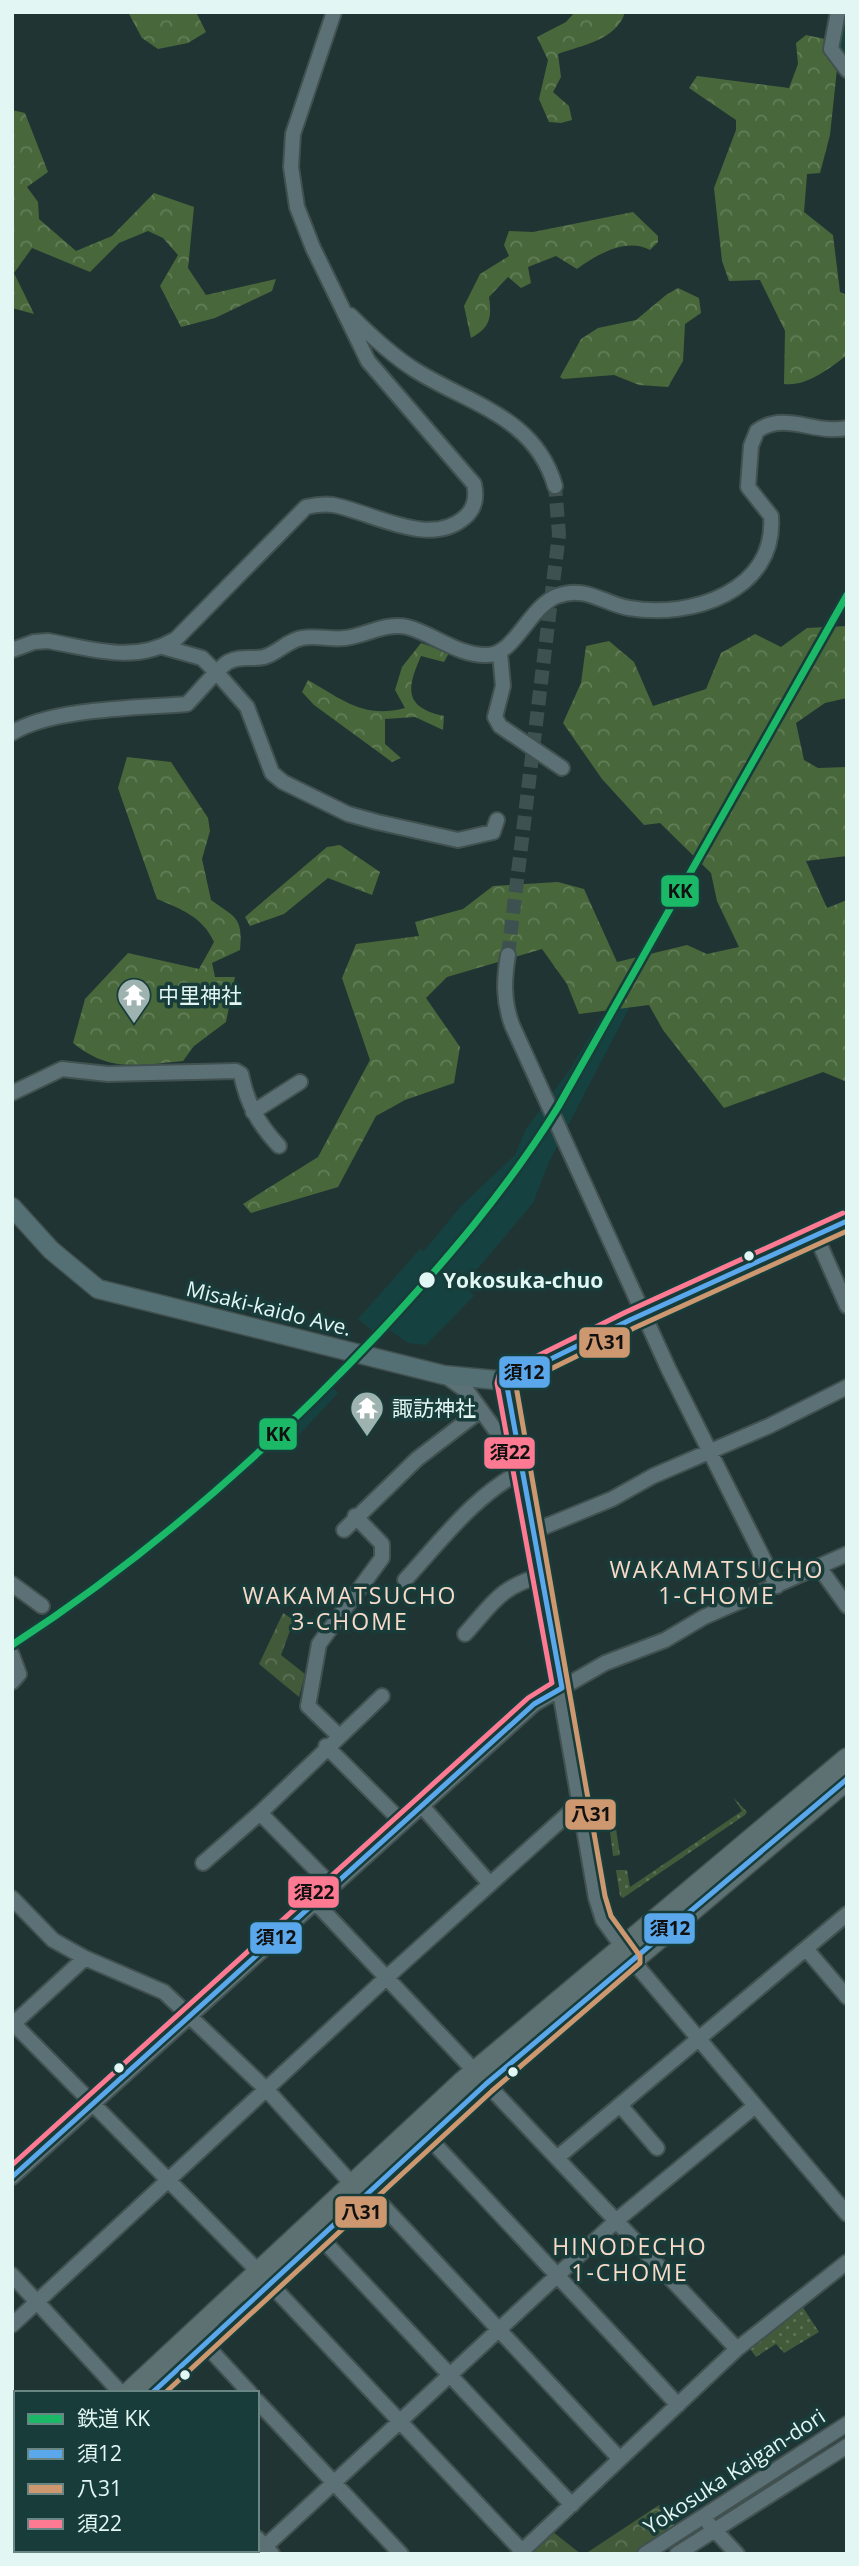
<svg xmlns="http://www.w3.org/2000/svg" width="859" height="2566" font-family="'Open Sans','Noto Sans JP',sans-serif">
  <defs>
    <pattern id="forest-crowns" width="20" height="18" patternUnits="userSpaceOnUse" patternTransform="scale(1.75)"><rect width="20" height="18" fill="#48683b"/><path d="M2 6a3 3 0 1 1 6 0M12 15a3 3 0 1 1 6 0" fill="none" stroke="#627e58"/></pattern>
    <pattern id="park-crowns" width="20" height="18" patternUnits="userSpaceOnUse" patternTransform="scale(1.75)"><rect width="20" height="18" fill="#425a3a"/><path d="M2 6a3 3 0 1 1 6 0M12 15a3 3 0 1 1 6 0" fill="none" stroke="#5d7257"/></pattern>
    <pattern id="garden-dots" width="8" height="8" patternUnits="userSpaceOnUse" patternTransform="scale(1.75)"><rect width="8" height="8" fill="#425a3a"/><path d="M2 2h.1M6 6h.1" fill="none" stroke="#5d7257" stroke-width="1.8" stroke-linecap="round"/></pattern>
  </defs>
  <rect width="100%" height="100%" fill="#203433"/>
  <!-- built -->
  <path fill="#154240" d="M839,12H847V66L830,44Z
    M614,996L630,1006L549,1162L533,1203L464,1285L474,1296L426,1345L408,1343L385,1327L375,1333L358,1319L420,1249L424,1251L461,1206L515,1155L526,1129L570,1069Z
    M326,1380L338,1393L300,1434L285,1421Z"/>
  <!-- forest -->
  <path fill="url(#forest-crowns)" d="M128,12H196L206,32L188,43L158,49L142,38Z
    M575,12H625C617,40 582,45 558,54L561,77L553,92L569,106L572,120L561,123L549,122L539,99L548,60L537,37L566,22Z
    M806,35L825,39L837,69L830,135L820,173L807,174L804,212L833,235L840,292L847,295V355C830,368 806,387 784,384L785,331L760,280L729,281L722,261L714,188L736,130V120L689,88L697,76L789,88L798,64L796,43Z
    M12,110L25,113L48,172L27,187L38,202L39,219L76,251L112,236L154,193L194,207L188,268L206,295L276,279L272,291L215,318L181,327L160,286L178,255L163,238L148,231L119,243L90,272L32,248L14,273L34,314L12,308Z
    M633,212L658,236V242L650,250C627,237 597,254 577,269L556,256L528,267L531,283L521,288L508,277L489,297C492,318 490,328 471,338L464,306L480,274L509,256L504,245L509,231L533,232Z
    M678,288L699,298L701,313L685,324L683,361L668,387L639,385L614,375L563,379L560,377L581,339L598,328L636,320L666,295Z
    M847,626V698L825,703L796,723L804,760L818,768L847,767V856L806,861L827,908L847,900V1082L823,1072L724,1108L663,1030L649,1005L579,1014L567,984L542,949L447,977L426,998L460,1047L454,1083L405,1100L376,1116L338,1187L251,1213L243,1204L318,1157L370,1060L342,978L356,944L419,936L415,922L463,909L493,886L558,882L584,889L617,962L687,945L707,954L739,947L717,901L711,873L660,823L644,825L602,779L563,723L581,683L586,646L609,641L634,662L653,706L706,689L721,653L755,634L781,647L807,628Z
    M421,643L449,653L444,662L421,656C407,688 403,707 444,716L443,730L415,717L385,719V744L401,758L392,762L314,705L302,692L308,680C343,700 364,719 405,708L395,690L402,667Z
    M127,757L171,762L208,818L210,831L202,859L211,900C236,918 243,917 240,950L212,963L215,977H235L226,1022L194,1046L183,1061C139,1065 110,1073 73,1043L85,999L128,953L199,969L214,942C203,917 181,909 157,899L118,788Z
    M340,845L380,872L372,895L328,878L284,914L250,926L245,917L327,847Z"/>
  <!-- park -->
  <path fill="url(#park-crowns)" d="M283,1613L294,1620L281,1655L305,1674L299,1697L259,1664Z
    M659,2505L676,2527L635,2554H585Z
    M553,2532L581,2554H529Z"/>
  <!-- garden -->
  <path fill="url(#garden-dots)" d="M733,1797L747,1812L745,1815L623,1898L620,1896L616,1870H627L630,1887L742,1811Z
    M615,1822L620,1855L613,1856L609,1823Z
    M802,2306L819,2332L784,2353L776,2344L756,2357L750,2349Z"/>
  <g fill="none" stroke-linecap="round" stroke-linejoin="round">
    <!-- minor-tunnel -->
    <path stroke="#3d5150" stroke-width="14" stroke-dasharray="14 7" stroke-linecap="butt" d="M508,955L559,534L555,486"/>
    <!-- minor casing -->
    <g stroke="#415150" stroke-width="18">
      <path id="minor" d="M838,12L831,49L847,70
        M350,315C370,335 391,355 415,370C471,405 535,417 555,486
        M163,647L202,658L218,674L247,707L272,773L283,782L348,814L377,822L458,840L493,832L497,820
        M12,650L34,642L48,641C93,649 134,664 176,639L306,507C315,505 324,504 333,505C372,512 429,548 464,518C475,509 477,497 474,484L368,361L313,248L297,207L291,167L293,134L334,12
        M500,653L503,686L495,717L500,726L562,768
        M12,733C51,708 140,708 187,704C197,694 218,668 228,662C241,655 252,660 264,657C278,653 288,640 302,638C316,635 331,640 345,638C364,636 387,622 407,627C432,633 458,656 487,655C515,655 528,608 557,596C586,585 604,604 629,608C691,619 777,591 771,516L748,487L751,446L757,431C784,411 816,435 847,428
        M508,955C504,980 503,1000 512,1025L669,1370L777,1586
        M12,1093L62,1069L108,1074L236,1071L241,1074C247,1103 258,1124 279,1146
        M253,1112L300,1082
        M816,1236L847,1306
        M506,1381L596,1898L603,1920L632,1960L847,2214
        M344,1530L417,1459L481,1410
        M534,1531L612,1499L653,1476L769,1426L847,1387
        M819,1567L847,1606
        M405,1580C441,1541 475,1494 524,1470L468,1392L444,1375
        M12,1584L42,1606
        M465,1634C494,1602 499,1588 542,1575
        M12,1655L19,1674L12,1682
        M338,1735L308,1706L319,1644L382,1558V1544L355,1516
        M326,1746L403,1823
        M422,1806L490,1884
        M203,1863L260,1813
        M333,1887L260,1813L382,1696
        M12,1898L53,1940L85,1958L164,1992L267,2090L352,2184
        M316,1903L737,2349
        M807,1950L847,1997
        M14,2024L259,2272L522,2551
        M12,2025L85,1958
        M620,2105L657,2148
        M428,2137L678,2405
        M558,2157L847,1914
        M12,2177L534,1704L605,1663L665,1640L704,1617L847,1554
        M369,2191L620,2459
        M320,2237L572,2505
        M12,2275L121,2393
        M12,2325L386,1978L580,1803
        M204,2343L250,2393
        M257,2401L401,2554
        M709,2524L737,2554
        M257,2538L272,2554
        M42,2550L45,2554
        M153,2550L156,2554
        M257,2554L617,2220L755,2106
        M519,2554L737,2349L847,2262
        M645,2554L847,2424
        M677,2554L847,2446"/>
    </g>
    <!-- major casing -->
    <g stroke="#415150" stroke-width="21">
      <path id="major" d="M12,1207L51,1250L98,1289L444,1375L506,1381L630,1320L847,1221"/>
    </g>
    <!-- highway casing -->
    <g stroke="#415150" stroke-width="24">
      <path id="highway" d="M254,2298L486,2084L847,1779
        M129,2393L463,2082L847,1759
        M152,2393L214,2334
        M12,2499L16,2496
        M12,2520L16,2517"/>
    </g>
    <!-- minor -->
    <use href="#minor" stroke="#5c7176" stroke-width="14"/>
    <!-- major -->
    <use href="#major" stroke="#557074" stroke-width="18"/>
    <!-- highway -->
    <use href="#highway" stroke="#5d7072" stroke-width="21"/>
    <!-- bus-1 casing -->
    <g stroke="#183c3a" stroke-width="10">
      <path id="bus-1" d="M12,2177L534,1704L562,1688L506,1381L630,1320L847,1221
        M152,2393L486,2084L847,1779"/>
    </g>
    <!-- bus-2 casing -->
    <g stroke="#183c3a" stroke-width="10">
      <path id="bus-2" d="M165,2393L492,2091L640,1963V1956L611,1916L605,1896L516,1386L634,1328L847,1231"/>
    </g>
    <!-- bus-3 casing -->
    <g stroke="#183c3a" stroke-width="10">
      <path id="bus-3" d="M12,2165L528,1698L552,1683L497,1383L499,1375L626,1312L843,1213"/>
    </g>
    <!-- bus-1 -->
    <use href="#bus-1" stroke="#5aa8eb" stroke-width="5"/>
    <!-- bus-2 -->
    <use href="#bus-2" stroke="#cd976f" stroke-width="5"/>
    <!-- bus-3 -->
    <use href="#bus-3" stroke="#fe7a93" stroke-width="5"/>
    <!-- rail-1 casing -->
    <g stroke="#183c3a" stroke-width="12">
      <path id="rail-1" d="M12,1645C148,1557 267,1452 378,1334C444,1263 507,1190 558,1107L847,595"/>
    </g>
    <!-- rail-1 -->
    <use href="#rail-1" stroke="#1ab867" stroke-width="7"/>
  </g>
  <!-- icons -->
  <defs>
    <g id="temple-pin" transform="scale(1.75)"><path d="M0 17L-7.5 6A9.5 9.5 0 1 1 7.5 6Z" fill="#9eb2b0" stroke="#183c3a"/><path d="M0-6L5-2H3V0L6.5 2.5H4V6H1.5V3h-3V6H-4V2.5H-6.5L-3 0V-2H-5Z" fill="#fff"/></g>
  </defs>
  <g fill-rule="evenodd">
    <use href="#temple-pin" x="134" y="995"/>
    <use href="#temple-pin" x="367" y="1408"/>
  </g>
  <!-- markers -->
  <g fill="#e2f6f4" stroke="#183c3a" stroke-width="2.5">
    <circle cx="749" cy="1256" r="6"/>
    <circle cx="427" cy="1280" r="9"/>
    <circle cx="119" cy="2068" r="6"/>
    <circle cx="513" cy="2072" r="6"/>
    <circle cx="185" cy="2375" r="6"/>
  </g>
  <g text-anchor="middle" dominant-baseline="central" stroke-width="7" stroke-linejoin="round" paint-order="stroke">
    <!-- poi labels -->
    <g font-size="21" fill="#e2f6f4" stroke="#183c3a" text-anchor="start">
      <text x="158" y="995">中里神社</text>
      <text x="392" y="1408">諏訪神社</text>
    </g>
    <!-- stop labels -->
    <g font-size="21" font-weight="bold" fill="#e2f6f4" stroke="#183c3a" text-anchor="start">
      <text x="443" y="1280">Yokosuka-chuo</text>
    </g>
    <!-- street labels -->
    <g font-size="21" fill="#e2f6f4" stroke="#183c3a">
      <text transform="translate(269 1308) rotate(14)">Misaki-kaido Ave.</text>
      <text transform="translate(734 2471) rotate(-33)">Yokosuka Kaigan-dori</text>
    </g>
    <!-- neighbourhood labels -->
    <g font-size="23" letter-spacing="2" fill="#f8dac9" stroke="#183c3a">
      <text x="717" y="1569">WAKAMATSUCHO<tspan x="717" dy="26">1-CHOME</tspan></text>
      <text x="350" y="1595">WAKAMATSUCHO<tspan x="350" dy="26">3-CHOME</tspan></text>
      <text x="630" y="2246">HINODECHO<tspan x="630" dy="26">1-CHOME</tspan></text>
    </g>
  </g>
  <g stroke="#183c3a" stroke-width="2.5">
    <rect x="660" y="874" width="40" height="34" rx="7" fill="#1ab867"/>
    <rect x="578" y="1326" width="53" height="33" rx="7" fill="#cd976f"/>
    <rect x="498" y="1355" width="53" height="34" rx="7" fill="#5aa8eb"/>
    <rect x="258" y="1417" width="40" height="34" rx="7" fill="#1ab867"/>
    <rect x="483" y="1436" width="53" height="34" rx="7" fill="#fe7a93"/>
    <rect x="564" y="1798" width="53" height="33" rx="7" fill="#cd976f"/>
    <rect x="287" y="1875" width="53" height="34" rx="7" fill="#fe7a93"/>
    <rect x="643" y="1912" width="53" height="33" rx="7" fill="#5aa8eb"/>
    <rect x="249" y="1921" width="54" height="34" rx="7" fill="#5aa8eb"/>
    <rect x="334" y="2195" width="54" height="34" rx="7" fill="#cd976f"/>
  </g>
  <g font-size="19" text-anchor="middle" font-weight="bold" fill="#111">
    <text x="680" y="898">KK</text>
    <text x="605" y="1349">八31</text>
    <text x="524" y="1379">須12</text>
    <text x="278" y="1441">KK</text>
    <text x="510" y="1459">須22</text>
    <text x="591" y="1821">八31</text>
    <text x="314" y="1899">須22</text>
    <text x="670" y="1935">須12</text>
    <text x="276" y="1944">須12</text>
    <text x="361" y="2219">八31</text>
  </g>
  <!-- border -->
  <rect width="859" height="2566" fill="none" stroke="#e2f6f4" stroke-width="28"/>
  <!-- legend -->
  <rect x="14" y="2391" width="245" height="161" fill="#183c3a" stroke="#698684" stroke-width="2"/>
  <rect x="28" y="2414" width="35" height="10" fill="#1ab867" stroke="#698684" stroke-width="2"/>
  <text x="77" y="2426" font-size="21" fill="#e2f6f4">鉄道 KK</text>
  <rect x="28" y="2449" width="35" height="10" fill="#5aa8eb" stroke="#698684" stroke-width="2"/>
  <text x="77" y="2461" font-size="21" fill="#e2f6f4">須12</text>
  <rect x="28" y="2484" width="35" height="10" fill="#cd976f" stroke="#698684" stroke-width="2"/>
  <text x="77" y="2496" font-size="21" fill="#e2f6f4">八31</text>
  <rect x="28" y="2519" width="35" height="10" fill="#fe7a93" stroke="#698684" stroke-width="2"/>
  <text x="77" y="2531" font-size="21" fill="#e2f6f4">須22</text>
</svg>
